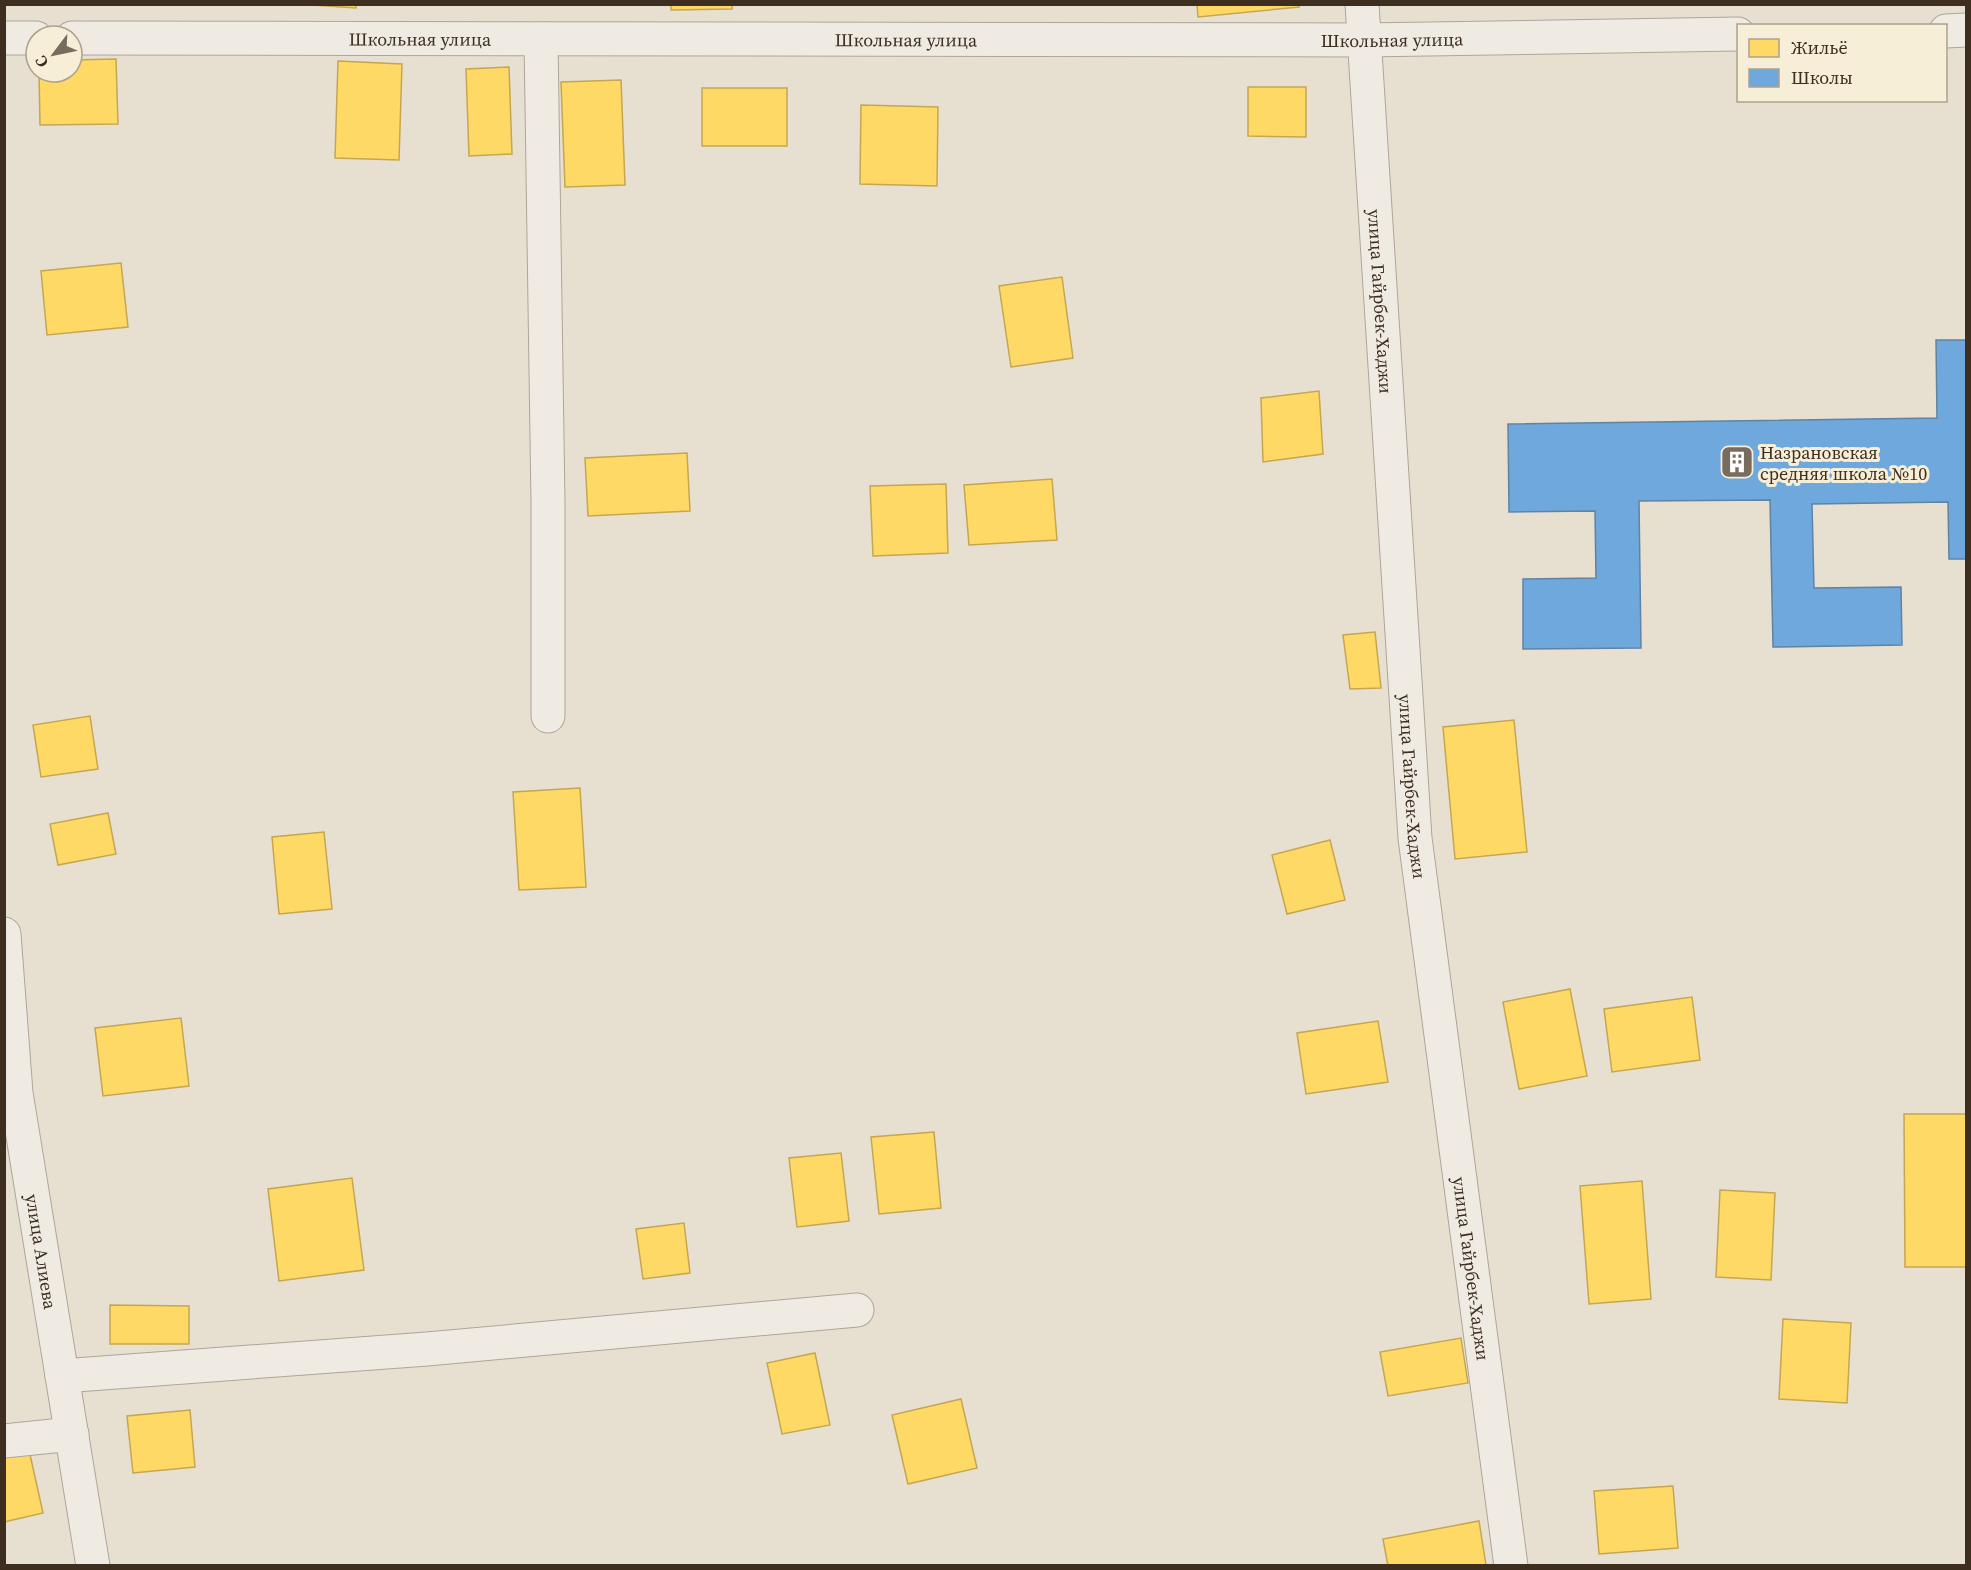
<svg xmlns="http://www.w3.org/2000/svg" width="1971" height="1570" font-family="'Source Serif 4',serif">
  <rect width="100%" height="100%" fill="#e7e0d1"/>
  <!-- homes -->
  <path fill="#ffd966" stroke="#c5a651" stroke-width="1.5" d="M297,4H356V8Z
    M671,4H732V9L671,10Z
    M1197,4H1299V7L1198,17Z
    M116,59L118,124L40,125L39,72H72V60Z
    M338,61L402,64L399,160L335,158Z
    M509,67L512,154L469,156L466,69Z
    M621,80L625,185L565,187L561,82Z
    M1248,87H1306V137L1248,136Z
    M702,88H787V146H702Z
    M861,105L938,107L937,186L860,184Z
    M121,263L128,327L47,335L41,271Z
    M1062,277L1073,358L1011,367L999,286Z
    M1319,391L1323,454L1263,462L1261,398Z
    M687,453L690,511L588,516L585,458Z
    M1052,479L1057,540L969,545L964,485Z
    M946,484L948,553L873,556L870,486Z
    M1375,632L1381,688L1350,689L1343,635Z
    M90,716L98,769L41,777L33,725Z
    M1514,720L1527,852L1455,859L1443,727Z
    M580,788L586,887L519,890L513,792Z
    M108,813L116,854L58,865L50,824Z
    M324,832L332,909L279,914L272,837Z
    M1330,840L1345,900L1287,914L1272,855Z
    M1570,989L1587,1076L1519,1089L1503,1002Z
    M1692,997L1700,1060L1612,1072L1604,1009Z
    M181,1018L189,1086L103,1096L95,1028Z
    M1378,1021L1388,1082L1306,1094L1297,1033Z
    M1904,1114H1966V1267H1905Z
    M934,1132L941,1208L879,1214L871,1137Z
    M841,1153L849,1221L797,1227L789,1158Z
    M352,1178L364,1270L279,1281L268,1189Z
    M1642,1181L1651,1299L1589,1304L1580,1186Z
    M1720,1190L1775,1193L1771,1280L1716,1277Z
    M684,1223L690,1273L643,1279L636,1229Z
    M110,1305L189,1306V1344H110Z
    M1783,1319L1851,1323L1847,1403L1779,1399Z
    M1461,1338L1468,1383L1388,1396L1380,1352Z
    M815,1353L830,1425L782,1434L767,1363Z
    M961,1399L977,1468L908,1484L892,1415Z
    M190,1410L195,1467L133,1473L127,1416Z
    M29,1450L43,1513L4,1522V1455Z
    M1673,1486L1678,1548L1599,1554L1594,1491Z
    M1479,1521L1486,1565L1388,1566L1383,1539Z"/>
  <!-- schools -->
  <path fill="#6fa8dc" stroke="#6083a4" stroke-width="1.5" d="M1936,340H1966V559H1949L1948,502L1812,504L1814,588L1901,587L1902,645L1773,647L1770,500L1639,501L1641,648L1523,649V579L1596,578L1595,511L1509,512L1508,424L1937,418Z"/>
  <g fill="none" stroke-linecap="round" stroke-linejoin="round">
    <!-- minor casing -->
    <g stroke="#ada599" stroke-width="35">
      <g id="minor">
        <path id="s1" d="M1362,4L1415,838L1511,1566"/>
        <path d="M1946,31L1966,30"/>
        <path d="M4,38H36"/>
        <path id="s2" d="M72,38L1364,40L1738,34"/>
        <path d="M541,39L548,503V716"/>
        <path id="s3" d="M4,934L16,1093L93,1566"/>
        <path d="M62,1376L427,1349L857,1310"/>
        <path d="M4,1441L72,1434"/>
      </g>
    </g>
    <!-- minor -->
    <use href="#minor" stroke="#efebe3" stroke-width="33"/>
  </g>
  <!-- icons -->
  <defs>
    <g id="building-square" transform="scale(1.725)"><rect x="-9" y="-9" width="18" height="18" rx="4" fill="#786c5e" stroke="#f7eed8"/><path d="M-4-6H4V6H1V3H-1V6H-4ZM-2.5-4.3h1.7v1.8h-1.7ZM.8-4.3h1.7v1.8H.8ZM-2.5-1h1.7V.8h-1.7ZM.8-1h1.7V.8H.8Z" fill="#fff"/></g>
  </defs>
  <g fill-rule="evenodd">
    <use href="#building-square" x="1737" y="462"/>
  </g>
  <g text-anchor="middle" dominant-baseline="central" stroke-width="6" stroke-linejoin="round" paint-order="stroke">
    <!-- street labels -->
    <g font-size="18" fill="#3d2e20" stroke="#f7eed8">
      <text stroke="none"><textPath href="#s2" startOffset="348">Школьная улица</textPath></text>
      <text stroke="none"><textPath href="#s2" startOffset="834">Школьная улица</textPath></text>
      <text stroke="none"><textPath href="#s2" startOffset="1320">Школьная улица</textPath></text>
      <text stroke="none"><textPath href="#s1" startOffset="298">улица Гайрбек-Хаджи</textPath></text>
      <text stroke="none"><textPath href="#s1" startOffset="784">улица Гайрбек-Хаджи</textPath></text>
      <text stroke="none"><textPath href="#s3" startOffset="320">улица Алиева</textPath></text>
      <text stroke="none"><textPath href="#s1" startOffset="1270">улица Гайрбек-Хаджи</textPath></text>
    </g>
    <!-- poi labels -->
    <g font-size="18" fill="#3d2e20" stroke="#f7eed8" text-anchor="start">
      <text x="1760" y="452">Назрановская<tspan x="1760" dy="21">средняя школа №10</tspan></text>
    </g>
  </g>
  <!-- border -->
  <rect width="1971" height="1570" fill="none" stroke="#3d2e20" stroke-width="12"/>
  <!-- legend -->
  <rect x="1737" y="24" width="210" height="78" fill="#f7eed8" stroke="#ada18e" stroke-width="1.5"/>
  <rect x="1749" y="39" width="30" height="18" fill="#ffd966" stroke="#ada18e" stroke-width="1.5"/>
  <text x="1791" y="54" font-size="18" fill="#3d2e20">Жильё</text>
  <rect x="1749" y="69" width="30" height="18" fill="#6fa8dc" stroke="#ada18e" stroke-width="1.5"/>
  <text x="1791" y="84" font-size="18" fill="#3d2e20">Школы</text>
  <!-- north arrow -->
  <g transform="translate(54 54) rotate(238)"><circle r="28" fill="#f7eed8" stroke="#ada18e" stroke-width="1.5"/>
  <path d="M0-4.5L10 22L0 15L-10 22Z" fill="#786c5e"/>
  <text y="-9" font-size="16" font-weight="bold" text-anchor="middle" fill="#3d2e20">С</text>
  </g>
</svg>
